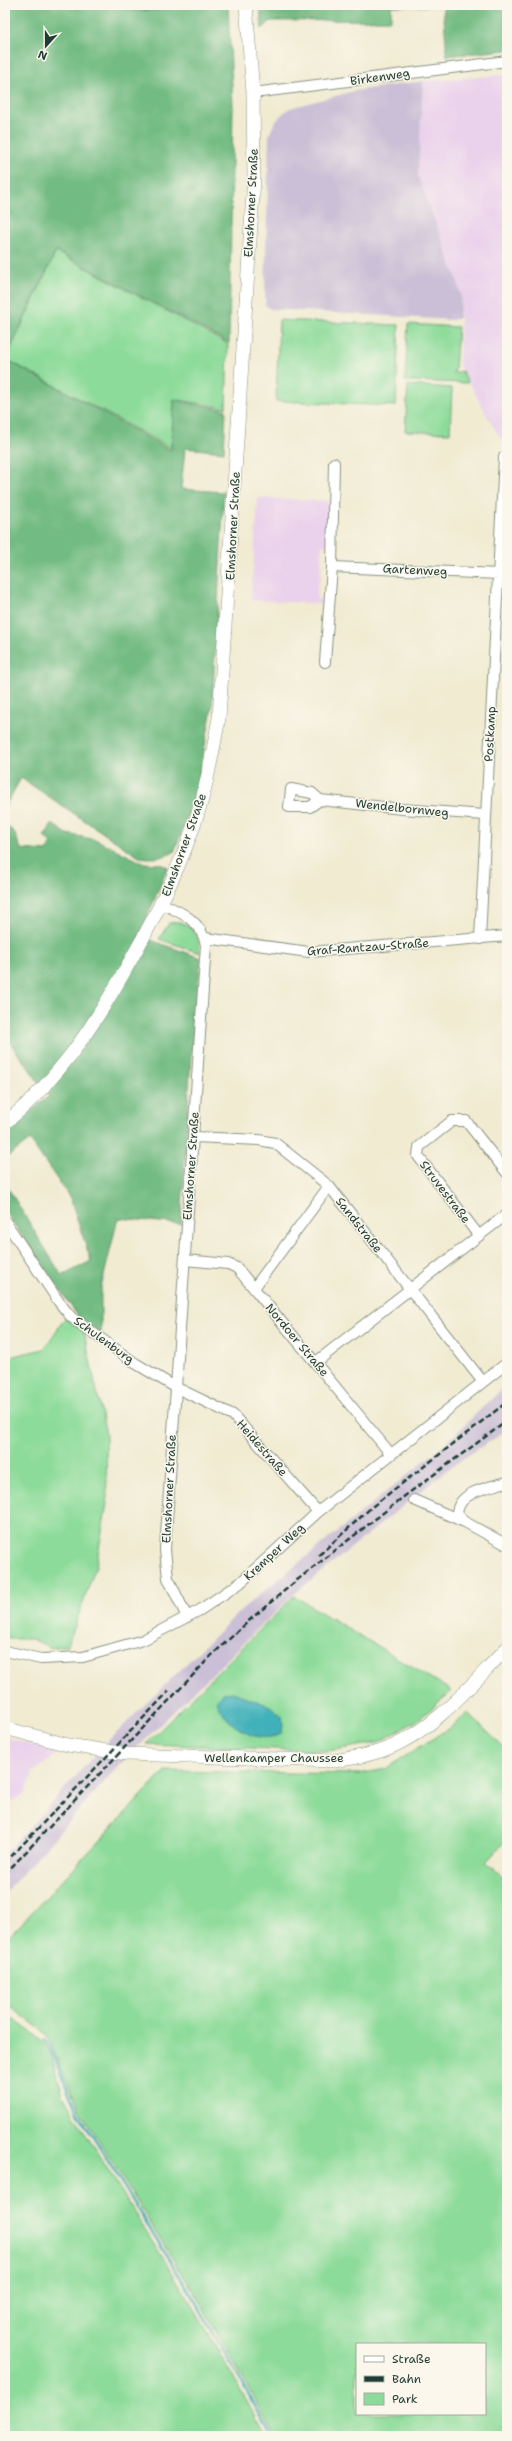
<svg xmlns="http://www.w3.org/2000/svg" width="512" height="2441" font-family="'Shantell Sans',sans-serif">
  <rect width="100%" height="100%" fill="#fbf7ec"/>
  <filter id="ink" filterUnits="userSpaceOnUse"><feTurbulence type="fractalNoise" baseFrequency=".025" numOctaves="2"/><feDisplacementMap in="SourceGraphic" scale="8" xChannelSelector="R" yChannelSelector="G"/><feConvolveMatrix kernelMatrix="1 2 1 2 8 2 1 2 1" color-interpolation-filters="sRGB"/></filter>
  <filter id="wash" filterUnits="userSpaceOnUse"><feTurbulence type="fractalNoise" baseFrequency=".012" numOctaves="4" result="noise"/><feDisplacementMap in="SourceGraphic" scale="16" xChannelSelector="R" yChannelSelector="G"/><feGaussianBlur stdDeviation="0.9" result="paint"/><feColorMatrix in="noise" values="0 0 0 0 0 0 0 0 0 0 0 0 0 0 0 0 0 1.4 0 .05"/><feComposite in="paint" operator="in"/></filter>
  <g filter="url(#wash)">
    <rect width="100%" height="100%" fill="#f1ebd2"/>
    <!-- built -->
    <path fill="#ead1ec" d="M507,75V439L500,438L459,365L461,298L458,282L418,176L423,81Z
      M258,498L329,501L328,546H322L321,579L318,582L317,599L325,600V604L251,600Z
      M5,1737L58,1753L34,1772L24,1795L5,1804Z"/>
    <!-- industrial -->
    <path fill="#cabfd6" d="M423,81L418,176L458,282L461,298L459,318L452,320L270,309L265,305V294L269,135L274,124L282,114L290,108L354,91Z
      M507,1384V1430L452,1466L293,1595L122,1762L5,1893V1854L104,1745L242,1609L443,1446Z"/>
    <!-- green -->
    <path fill="#8ddb9a" stroke="#568c67" fill-rule="evenodd" d="M113,5H161L158,10L134,11Z
      M56,252L228,344L226,408L174,399L171,448L6,359Z
      M279,320L399,325L396,406L276,401Z
      M408,324L458,327L455,370L453,373L462,371L468,383L405,381Z
      M408,385L452,388L450,433L405,431Z
      M180,922C196,928 199,936 200,953L159,939L169,923Z
      M65,1318L84,1332L106,1434L107,1503L96,1566L68,1645L51,1648L32,1639H12L5,1636V1358L44,1349Z
      M294,1596L452,1691L418,1720L377,1743L328,1751L146,1744Z
      M468,1713L507,1751V1839L486,1862L507,1880V2436H275L203,2307L79,2109L48,2037L39,2028L5,2003V1941L165,1771L359,1774L385,1769L454,1725ZM357,2344H485V2414H357Z
      M5,2013L43,2041L51,2054L63,2095L72,2112L196,2311L266,2436H5Z"/>
    <!-- forest -->
    <path fill="#72bb82" stroke="#487c5b" d="M5,5H113L133,11L158,10L162,5H228L233,106L229,343L56,251L5,359Z
      M260,5H507V50L447,56L443,6H391V20L271,21L262,29Z
      M5,359L171,450L174,400L226,410L224,452L185,448L181,489L224,492L212,708L196,793L174,852C162,858 153,859 139,857L21,778L5,807Z
      M52,824L67,834L97,840L143,863L161,864L168,867L139,936L201,958L191,1055L181,1224L118,1218L101,1288V1334L78,1316L5,1211V1183L62,1276L91,1261L70,1198L30,1140L5,1159V1133L49,1096L5,1036V825L14,832L21,849L47,851L52,843L44,837Z"/>
    <!-- water -->
    <path fill="#40b0ba" stroke="#307677" d="M233,1692L270,1706L282,1716L283,1726L281,1734C255,1746 225,1724 216,1701L223,1693Z"/>
    <g fill="none" stroke-linecap="round" stroke-linejoin="round">
      <!-- stream -->
      <path stroke="#40b0ba" stroke-width="2.5" d="M45,2039C59,2061 65,2087 77,2111L200,2309L272,2436"/>
    </g>
  </g>
  <g filter="url(#ink)">
    <g fill="none" stroke-linecap="round" stroke-linejoin="round">
      <!-- minor casing -->
      <g stroke="#889483" stroke-width="12">
        <path id="minor" d="M253,93L507,61
          M332,567L499,574
          M325,662L332,567L334,463
          M320,800L310,807H289L291,789L312,793L320,800L402,809L485,815
          M162,904C182,912 202,922 206,945L165,1550L168,1578L187,1617
          M205,938L309,952L507,936
          M480,939L504,457
          M194,1137L259,1140L275,1143L329,1186L483,1382
          M5,1221L59,1302L71,1317L135,1363L175,1387L233,1415L318,1512
          M479,1236L418,1156L419,1147L452,1121H466L507,1173
          M185,1260L228,1264L237,1268L390,1453
          M254,1288L329,1186
          M316,1362L507,1214
          M507,1482C490,1487 459,1491 457,1513L463,1521L507,1545
          M414,1500L462,1521
          M5,1651L41,1659L83,1657L143,1640L200,1610L240,1583L318,1512L507,1363"/>
      </g>
      <!-- major casing -->
      <g stroke="#889483" stroke-width="14">
        <path id="major" d="M5,1123C61,1078 99,1018 133,956C159,910 182,863 198,813C208,782 213,749 219,718L254,178L253,93L246,5
          M5,1728L68,1745L127,1754L334,1761C353,1758 372,1755 391,1747C438,1727 472,1683 507,1648"/>
      </g>
      <!-- minor -->
      <use href="#minor" stroke="#fff" stroke-width="10"/>
      <!-- major -->
      <use href="#major" stroke="#fff" stroke-width="13"/>
      <!-- rail -->
      <path stroke="#1f3d34" stroke-width="2.5" stroke-dasharray="6 3" stroke-linecap="butt" d="M319,1555L373,1506L507,1402
        M5,1863L169,1691
        M5,1874L212,1655L252,1618L296,1581L406,1495L507,1421"/>
    </g>
  </g>
  <g text-anchor="middle" dominant-baseline="central" stroke-width="3" stroke-linejoin="round" paint-order="stroke">
    <!-- street labels -->
    <g font-size="12" fill="#1f3d34" stroke="#fbf7ec">
      <text transform="translate(380 77) rotate(-8)">Birkenweg</text>
      <text transform="translate(251 203) rotate(-87)">Elmshorner Straße</text>
      <text transform="translate(233 526) rotate(-87)">Elmshorner Straße</text>
      <text transform="translate(415 570) rotate(3)">Gartenweg</text>
      <text transform="translate(490 734) rotate(-87)">Postkamp</text>
      <text transform="translate(402 808) rotate(6)">Wendelbornweg</text>
      <text transform="translate(184 845) rotate(-70)">Elmshorner Straße</text>
      <text transform="translate(368 947) rotate(-4)">Graf-Rantzau-Straße</text>
      <text transform="translate(191 1166) rotate(-86)">Elmshorner Straße</text>
      <text transform="translate(445 1192) rotate(53)">Struvestraße</text>
      <text transform="translate(359 1225) rotate(52)">Sandstraße</text>
      <text transform="translate(104 1340) rotate(36)">Schulenburg</text>
      <text transform="translate(297 1340) rotate(50)">Nordoer Straße</text>
      <text transform="translate(262 1448) rotate(49)">Heidestraße</text>
      <text transform="translate(169 1489) rotate(-87)">Elmshorner Straße</text>
      <text transform="translate(274 1552) rotate(-43)">Kremper Weg</text>
      <text x="274" y="1758">Wellenkamper Chaussee</text>
    </g>
  </g>
  <!-- margin -->
  <rect width="512" height="2441" fill="none" stroke="#fbf7ec" stroke-width="20"/>
  <!-- legend -->
  <rect x="356" y="2343" width="130" height="72" fill="#fbf7ec" stroke="#a3ada2"/>
  <rect x="364" y="2356" width="20" height="6" fill="#ffffff" stroke="#a3ada2"/>
  <text x="392" y="2363" font-size="12" fill="#1f3d34">Straße</text>
  <rect x="364" y="2376" width="20" height="6" fill="#1f3d34" stroke="#a3ada2"/>
  <text x="392" y="2383" font-size="12" fill="#1f3d34">Bahn</text>
  <rect x="364" y="2393" width="20" height="12" fill="#8ddb9a" stroke="#a3ada2"/>
  <text x="392" y="2403" font-size="12" fill="#1f3d34">Park</text>
  <!-- north arrow -->
  <g transform="translate(46 46) rotate(201)" stroke="#fbf7ec" stroke-width="3" paint-order="stroke">
  <path d="M0-3L7 15L0 10L-7 15Z" fill="#1f3d34"/>
  <text y="-6" font-size="11" font-weight="bold" text-anchor="middle" fill="#1f3d34">N</text>
  </g>
</svg>
